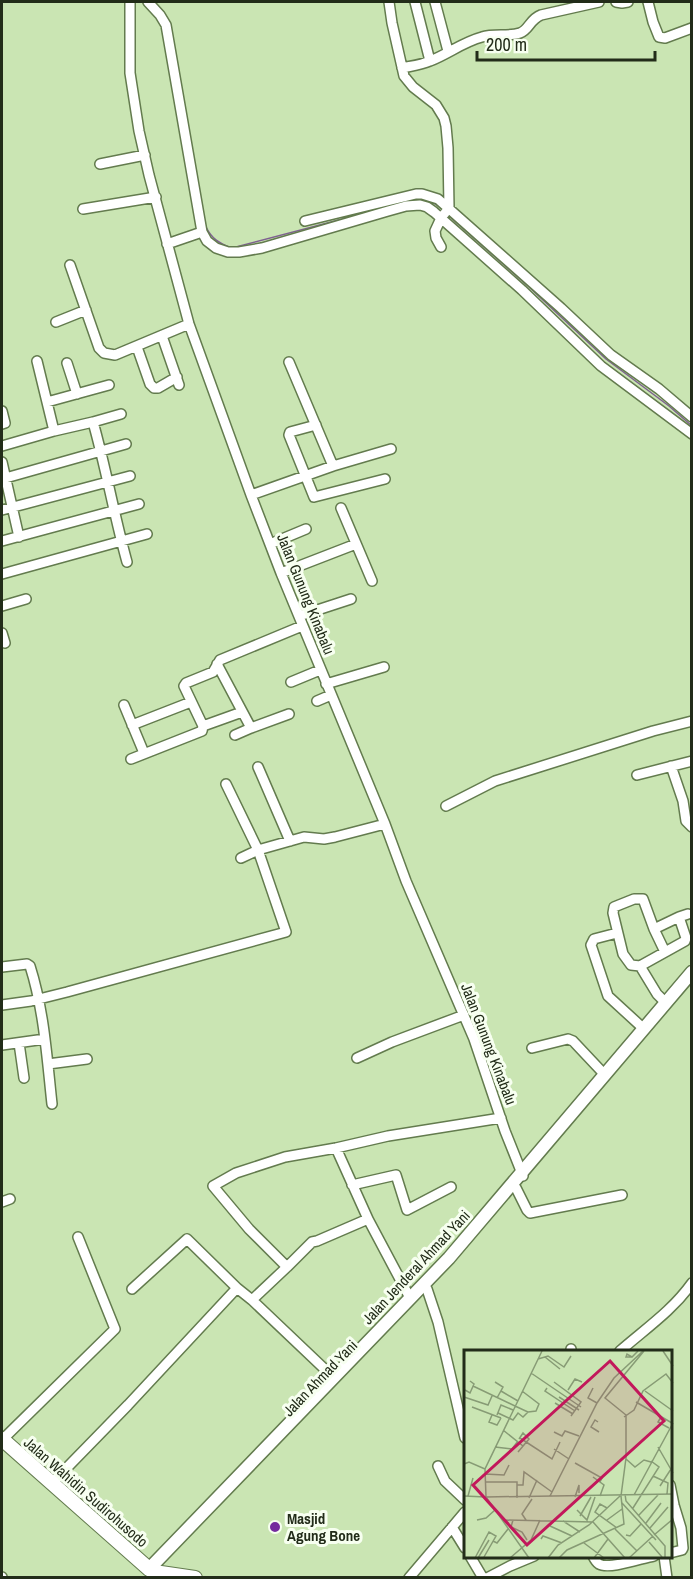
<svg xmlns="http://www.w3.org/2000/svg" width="693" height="1579" font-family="'Archivo Narrow',sans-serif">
  <rect width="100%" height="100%" fill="#cae5b3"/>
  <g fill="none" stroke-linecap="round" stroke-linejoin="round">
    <!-- stream -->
    <path stroke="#7e6190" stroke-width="1.5" d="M407,202C419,198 432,200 441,208
      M448,215L528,286L606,359L669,406L692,426
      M206,227C212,239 219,243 231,248
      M236,247L373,211"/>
    <!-- minor casing -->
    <g stroke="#637b4e" stroke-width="12">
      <path id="minor" d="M130,2V73L139,131L149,175L189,324L251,495L281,573L385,824L406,881L474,1039L505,1131L523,1176
        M148,2L160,15L166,25L202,232L207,241L216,248L228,252H239L262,248L388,211L406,206L420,205L427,207L434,212L522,290L601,366L692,434
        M389,2L392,23L404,76L413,87L436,105L444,118L446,126L448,148L449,208L441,218L435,231L436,238L441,247
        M415,2L430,61
        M435,2L448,51
        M616,2L622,3L628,2
        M648,2L653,22L659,37L665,38L692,28
        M402,68C411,66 421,65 430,61C448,54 463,42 482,37C494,33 508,37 520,33C529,30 530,19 541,15L599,2
        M100,164L145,155
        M83,209L156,197
        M305,221L416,194H422L438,199L561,308L611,355L659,389L692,417
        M167,244L202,232
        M70,265L99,348L104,353L115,355L189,324
        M56,322L86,310
        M162,336L179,385
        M137,347L150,384L154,388H158L177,377
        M37,361L54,431
        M289,362L333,466
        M67,363L77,394
        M47,402L109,385
        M2,411L5,423L2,424
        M93,422L121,414
        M316,425L290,432L289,435L314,497L385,479
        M2,446L54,431L93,422C106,468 114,515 127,562
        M2,462L19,537
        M2,479L126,444
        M251,495L333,466L391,449
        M341,508L372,581
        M2,510L130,476
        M2,541L139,504
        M270,544L306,529
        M281,573L356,544
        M2,574L147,534
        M2,606L26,599
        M299,616L351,599
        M2,633L5,643
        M217,664L251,728L235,735
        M291,682L320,670
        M326,684L384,667
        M317,701L331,695
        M124,705L144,753
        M132,725L191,702
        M203,726L242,712
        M251,728L289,714
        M131,759L202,731L203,726L184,686L186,683L213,672L220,660L302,626
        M671,766L683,801L686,821L692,827
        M258,767L290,841
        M637,775L692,761
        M446,806L495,781L653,731L692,721
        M241,858L258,850L304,837L324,839L335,837L385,824
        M654,929L679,917L688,914
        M617,933L594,939L591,945L608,996L644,1029
        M665,952L654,929L643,899H634L614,907L613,913L623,954L631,965L640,966L657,994L666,1003
        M640,966L685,941L686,938L679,917
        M2,967L27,964L30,966C44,1010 47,1058 52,1104
        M2,1005L31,1001L67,992L286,932L258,850L226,784
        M19,1043L24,1078
        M2,1045L45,1039
        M532,1048L568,1039L573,1041L605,1075
        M357,1058L392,1042L464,1015
        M48,1064L87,1059
        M336,1148L368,1219L410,1298
        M352,1185L396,1175L407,1210L451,1187
        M516,1188L527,1210L530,1213L622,1195
        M2,1202L10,1199
        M287,1267L312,1242L317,1241L368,1219
        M132,1289L187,1239L237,1288
        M427,1289L438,1322L465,1438
        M252,1300L287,1267L249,1229L213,1186L236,1173L285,1157L336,1148L388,1136L501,1118
        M571,1349V1351
        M620,1351C645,1329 672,1311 692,1283
        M2,1440L115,1329L78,1237
        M438,1466L445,1481L465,1500
        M52,1483L128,1405L237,1288L252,1300L333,1377
        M670,1485L674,1505L681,1528L683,1548L682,1550L670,1553
        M452,1527L465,1548
        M470,1556L483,1578
        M593,1556C595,1560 596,1562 599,1564C609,1570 642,1558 654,1556
        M664,1556L667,1578
        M2,1577V1578
        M409,1578L465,1512
        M487,1578L510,1566L534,1556"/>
    </g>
    <!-- major casing -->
    <g stroke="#637b4e" stroke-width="15">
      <path id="major" d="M149,1569L449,1258L692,972"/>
    </g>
    <!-- highway casing -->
    <g stroke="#637b4e" stroke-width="16">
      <path id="highway" d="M2,1439L149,1569L154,1572L195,1578"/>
    </g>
    <!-- minor -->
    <use href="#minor" stroke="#fff" stroke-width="9"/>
    <!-- major -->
    <use href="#major" stroke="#fff" stroke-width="12"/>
    <!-- highway -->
    <use href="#highway" stroke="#fff" stroke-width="14"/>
  </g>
  <!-- markers -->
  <circle fill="#752b9e" stroke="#f7fff0" stroke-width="2" cx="275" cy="1527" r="6"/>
  <g text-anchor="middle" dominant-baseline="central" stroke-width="6" stroke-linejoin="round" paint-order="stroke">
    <!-- street labels -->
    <g font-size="15" fill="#222c19" stroke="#f7fff0">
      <text transform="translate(306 594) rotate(68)">Jalan Gunung Kinabalu</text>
      <text transform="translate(489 1044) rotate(69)">Jalan Gunung Kinabalu</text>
      <text transform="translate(416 1267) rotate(-47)">Jalan Jenderal Ahmad Yani</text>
      <text transform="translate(320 1378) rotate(-46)">Jalan Ahmad Yani</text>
      <text transform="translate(86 1492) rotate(41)">Jalan Wahidin Sudirohusodo</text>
    </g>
    <!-- poi labels -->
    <g font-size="15" font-weight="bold" fill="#222c19" stroke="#f7fff0" text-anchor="start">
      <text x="287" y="1518">Masjid<tspan x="287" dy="17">Agung Bone</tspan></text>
    </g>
  </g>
  <!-- overview -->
  <g transform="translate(464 1350)">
    <rect width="208" height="208" fill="#cae5b3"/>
    <path fill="none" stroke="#879b75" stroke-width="1.5" d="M199,1L209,16M81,7L96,19M168,7H162L163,4L168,7L174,1M74,9L84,6L100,17L107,6M67,23L117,57M31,32L39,37L33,48M90,32L117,52L107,66M9,36L51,56M83,38L81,41L111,61M129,38L124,48L133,53M1,40L6,43L10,34L6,31M104,40L111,29L118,32M37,41L54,51M58,41L75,54L72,61L64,62M181,41L209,61M0,47L24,55L28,46M95,47L115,60M172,52L208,73M91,53L109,64M8,57L37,68M34,63L49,70L54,63L59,67L64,62L51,56M28,65L25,72L33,75L37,68M33,65L37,55L49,60M160,67L170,60L179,41L202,24L209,33M197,67L194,72L205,78M134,72L131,70L127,77L135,82M39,80L59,96M90,82L98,86L101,81L115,86M56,88L88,109L96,92M31,97L48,99L54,91M194,97L209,123M90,99L105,109M54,102L65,89L59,83L55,89M162,109L171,117L180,110L187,112M111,113L138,128L136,132M0,114L5,112L21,119M21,124L40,125L45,115M189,126L204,133L203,144M129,127L140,135L136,146M21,132H53V148M53,135H59L60,122L88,142M196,136L207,119M161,144L162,151L201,196V208M170,145L209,73M0,146L22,147M4,146L9,128M86,146L133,53L150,28L179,1M22,147L209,144M111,147L115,135V143M65,148L73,130M158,153L192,190M143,158L136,154L131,162L153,178M169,158L195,117L187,111M113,160L123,170L131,147M175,165L194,145M116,166L127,147M13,170L22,168L31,160M39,170L129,172M49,170L47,177L58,182L63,190M62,170L58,164L68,149M143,170L158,159M99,171L116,182M129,172L161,208M182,173L197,153M86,176L108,186M186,178L204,157M151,179L173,201M162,185L166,186L177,174M190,185L209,169M77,189L79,186L98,193M29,191L33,193L44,179M185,192L198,207M120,193L140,208M11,208L25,182L32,186L20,207M14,208L25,190M46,208L67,190L76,170M65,208L22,147L21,119L78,1M84,208L94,195L125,175L156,146M95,208L103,200L160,174L157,146L162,108V65L141,48L180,1M130,208L144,189M165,208L189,186"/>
    <path fill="#c2185b" fill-opacity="0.15" stroke="#c2185b" stroke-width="3" d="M146,11L200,71L63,195L9,135Z"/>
    <rect width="208" height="208" fill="none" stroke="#222c19" stroke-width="3"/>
  </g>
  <!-- border -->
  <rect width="693" height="1579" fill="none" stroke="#222c19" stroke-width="6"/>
  <!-- scale -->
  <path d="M477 51v9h178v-9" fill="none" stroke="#222c19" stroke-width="3"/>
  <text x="486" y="51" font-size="18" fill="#222c19" stroke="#f7fff0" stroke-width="4.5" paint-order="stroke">200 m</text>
</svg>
